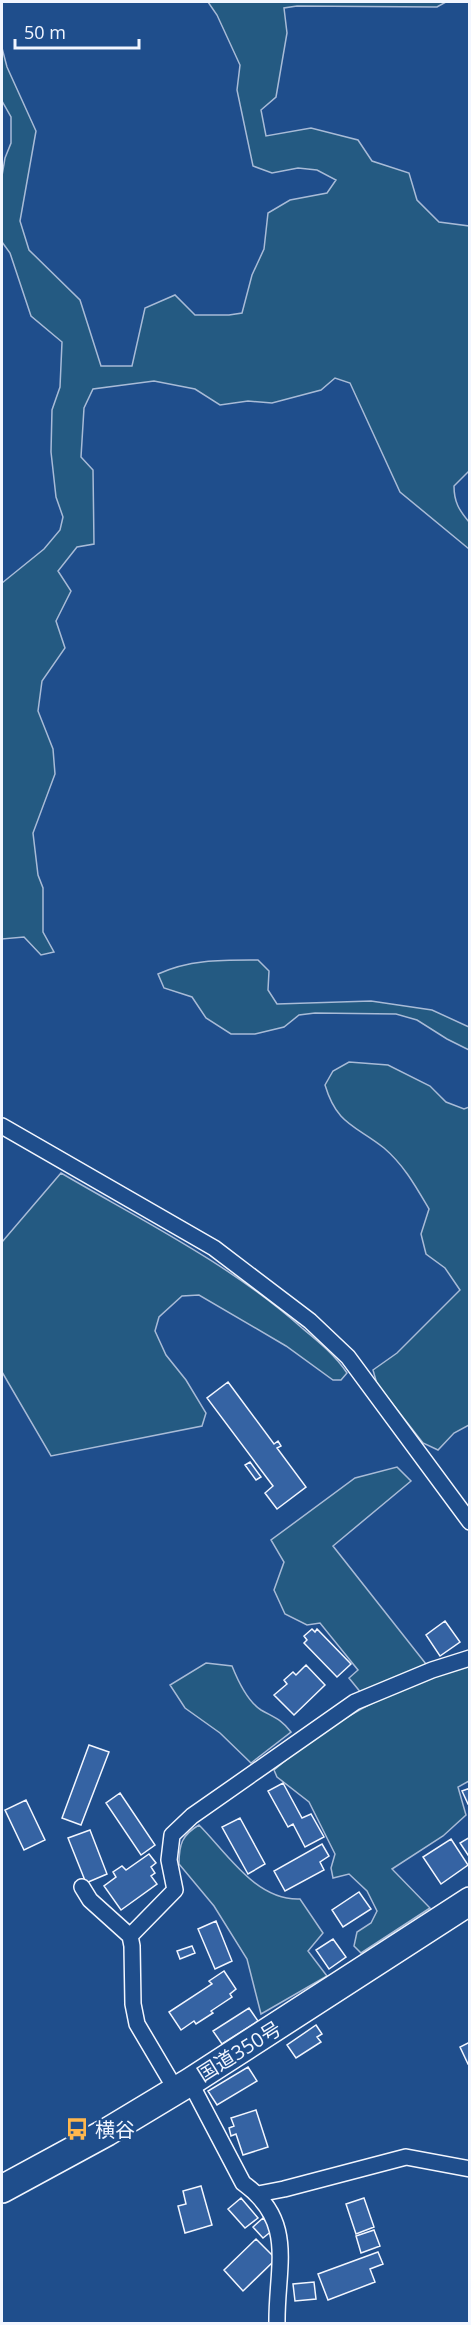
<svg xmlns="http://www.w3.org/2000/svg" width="471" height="2325" font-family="'Open Sans','Noto Sans JP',sans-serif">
  <rect width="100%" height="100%" fill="#1f4e8c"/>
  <!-- green -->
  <path fill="#245a82" stroke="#a8bbd7" stroke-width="1.5" d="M208,2H446L437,7L297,6L284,8L287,33L276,97L261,110L266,136L311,128L358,140L372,161L409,173L417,200L439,222L469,226V471L454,486C454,502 459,510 469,522V549L400,492L350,383L335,378L321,390L272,403L248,401L220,405L195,389L154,381L93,389L84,408L81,457L93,470L94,544L77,547L58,571L71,591L56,621L65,648L42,681L38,711L53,749L55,774L33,833L38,875L43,888V932L54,952L41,955L24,937L2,939V583L44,549L60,530L63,517L56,497L51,452L52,410L60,387L62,342L31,316L10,253L2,242V176L5,158L11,143V117L2,101V48L7,67L36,131L20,221L29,250L80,300L101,366H132L145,308L175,295L195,315H229L242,313L252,275L264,249L268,213L290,200L327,193L336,180L317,170L298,168L272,173L253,166L237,90L240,65L217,15Z
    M258,960L269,971L268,990L277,1004L371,1001L432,1010L469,1027V1050L447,1039L417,1020L396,1014L315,1013L299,1015L284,1027L255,1034H231L206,1018L192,997L164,988L158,974C190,959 224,960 258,960Z
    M349,1062L388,1065L430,1086L446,1102L464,1109L469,1107V1425L454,1433L438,1450L423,1443L377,1384L373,1370L397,1353L460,1290L445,1268L426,1254L421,1234L429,1209C416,1187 404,1165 384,1148C355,1125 337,1125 325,1085L333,1071Z
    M61,1173C143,1221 230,1264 302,1328C319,1342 335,1355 347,1373L341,1380H333L286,1346L199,1295L182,1296L159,1317L155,1331L166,1355L186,1380L206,1413L202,1426L51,1456L2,1372V1242Z
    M397,1467L411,1481L333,1546L426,1664L362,1694L349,1678L358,1670L320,1623L307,1625L285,1614L274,1590L284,1562L271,1540L355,1478Z
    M206,1663L232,1666C238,1681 247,1701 261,1710C275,1718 281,1719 291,1732L251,1763L220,1733L185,1708L170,1685Z
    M469,1665V1781L458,1787L466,1815L443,1836L392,1869L430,1908L361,1953L354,1946L357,1932L371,1923L377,1911L367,1891L349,1874L333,1878L331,1868L335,1854L309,1802L277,1777L274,1770C330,1720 398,1686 469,1665Z
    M199,1825C227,1853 256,1901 300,1899L323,1933L308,1951L327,1976L261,2014L247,1959L214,1906L179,1864C179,1844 182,1835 199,1825Z"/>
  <!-- building -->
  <path fill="#3563a3" stroke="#f2f6ff" stroke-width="1.5" d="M228,1382L274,1444L278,1441L281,1446L277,1448L306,1487L277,1509L265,1493L273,1486L207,1398Z
    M250,1462L261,1477L256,1480L245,1465Z
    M445,1621L460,1642L440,1656L426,1635Z
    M312,1629L315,1632L317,1629L351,1664L337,1677L304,1643L307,1640L304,1636Z
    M306,1665L325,1685L294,1715L274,1695L287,1684L284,1680L293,1672L296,1675Z
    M89,1745L109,1752L81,1825L62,1818Z
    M283,1783L302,1818L311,1814L324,1837L305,1847L293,1824L288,1827L268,1791Z
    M470,1788V1803L468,1804L462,1791Z
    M120,1793L155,1845L141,1855L106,1803Z
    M26,1800L45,1840L24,1850L5,1810Z
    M240,1818L265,1864L248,1874L222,1827Z
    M90,1830L107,1874L86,1883L68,1838Z
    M470,1837V1858L460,1843Z
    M451,1839L468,1865L441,1884L423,1857Z
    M322,1844L329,1856L320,1862L324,1870L285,1891L274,1871Z
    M149,1854L156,1863L151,1867L155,1873L151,1876L157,1884L121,1910L104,1886L116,1877L113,1872L122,1866L126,1870Z
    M359,1892L371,1909L343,1927L332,1910Z
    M216,1921L232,1961L215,1969L198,1929Z
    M333,1939L346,1957L329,1969L316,1950Z
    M192,1946L195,1953L180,1959L177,1951Z
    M224,1971L236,1989L230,1994L232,1997L211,2011L213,2013L196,2024L194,2021L181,2030L169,2012L212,1984L209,1981Z
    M249,2008L258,2021L222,2044L213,2031Z
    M316,2025L322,2034L317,2037L321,2042L296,2058L287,2045Z
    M470,2042V2063L468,2064L460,2047Z
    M248,2067L257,2081L217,2105L208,2091Z
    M256,2110L268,2147L243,2155L236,2134L231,2136L229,2128L234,2126L231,2118Z
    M201,2186L212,2225L185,2233L178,2206L186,2204L183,2191Z
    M241,2198L258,2218L245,2228L228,2209Z
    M364,2198L374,2227L356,2234L346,2204Z
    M263,2218L273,2230L263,2238L253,2227Z
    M374,2230L380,2246L361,2253L356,2236Z
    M256,2239L276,2259L243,2291L224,2270Z
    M378,2252L383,2264L370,2269L375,2282L328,2300L318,2274Z
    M314,2282L316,2299L295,2301L293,2284Z"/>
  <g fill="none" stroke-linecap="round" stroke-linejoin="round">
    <!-- street casing -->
    <g stroke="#f2f6ff" stroke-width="18">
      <path id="street" d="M2,1126L214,1248L310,1321L348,1357L470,1522
        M82,1887L90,1900L130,1936L132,1946L133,2004L137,2024L176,2090
        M130,1936L175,1890L169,1860L172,1835L192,1816L355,1702L432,1670L470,1658
        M190,2082L243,2183C297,2222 276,2267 277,2324
        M258,2194L284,2189L406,2157L470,2169"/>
    </g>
    <!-- highway casing -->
    <g stroke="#f2f6ff" stroke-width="30">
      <path id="highway" d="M2,2189L107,2132L190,2082L470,1901"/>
    </g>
    <!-- street -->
    <use href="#street" stroke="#1f4e8c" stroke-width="15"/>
    <!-- highway -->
    <use href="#highway" stroke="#1f4e8c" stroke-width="27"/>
  </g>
  <!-- icons -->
  <defs>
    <g id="bus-bare" transform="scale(1.8)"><path d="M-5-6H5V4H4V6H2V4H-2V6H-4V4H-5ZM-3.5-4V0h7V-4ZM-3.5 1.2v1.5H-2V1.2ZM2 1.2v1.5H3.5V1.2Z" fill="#ffb74d" stroke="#1f4e8c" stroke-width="2.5" paint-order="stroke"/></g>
  </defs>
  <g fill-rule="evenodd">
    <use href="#bus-bare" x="77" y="2129"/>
  </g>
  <g text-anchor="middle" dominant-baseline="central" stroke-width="4.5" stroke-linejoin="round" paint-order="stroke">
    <!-- street labels -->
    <g font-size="20" fill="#f2f6ff" stroke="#1f4e8c">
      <text transform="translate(239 2051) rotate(-32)">国道350号</text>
    </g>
    <!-- poi labels -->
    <g font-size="20" fill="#f2f6ff" stroke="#1f4e8c" text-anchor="start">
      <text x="95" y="2129">横谷</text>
    </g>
  </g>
  <!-- border -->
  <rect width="471" height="2325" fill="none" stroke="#f2f6ff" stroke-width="6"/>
  <!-- scale -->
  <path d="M15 39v9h124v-9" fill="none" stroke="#f2f6ff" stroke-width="3"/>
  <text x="24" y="39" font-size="18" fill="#f2f6ff" stroke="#1f4e8c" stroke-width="4.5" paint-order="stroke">50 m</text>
</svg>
